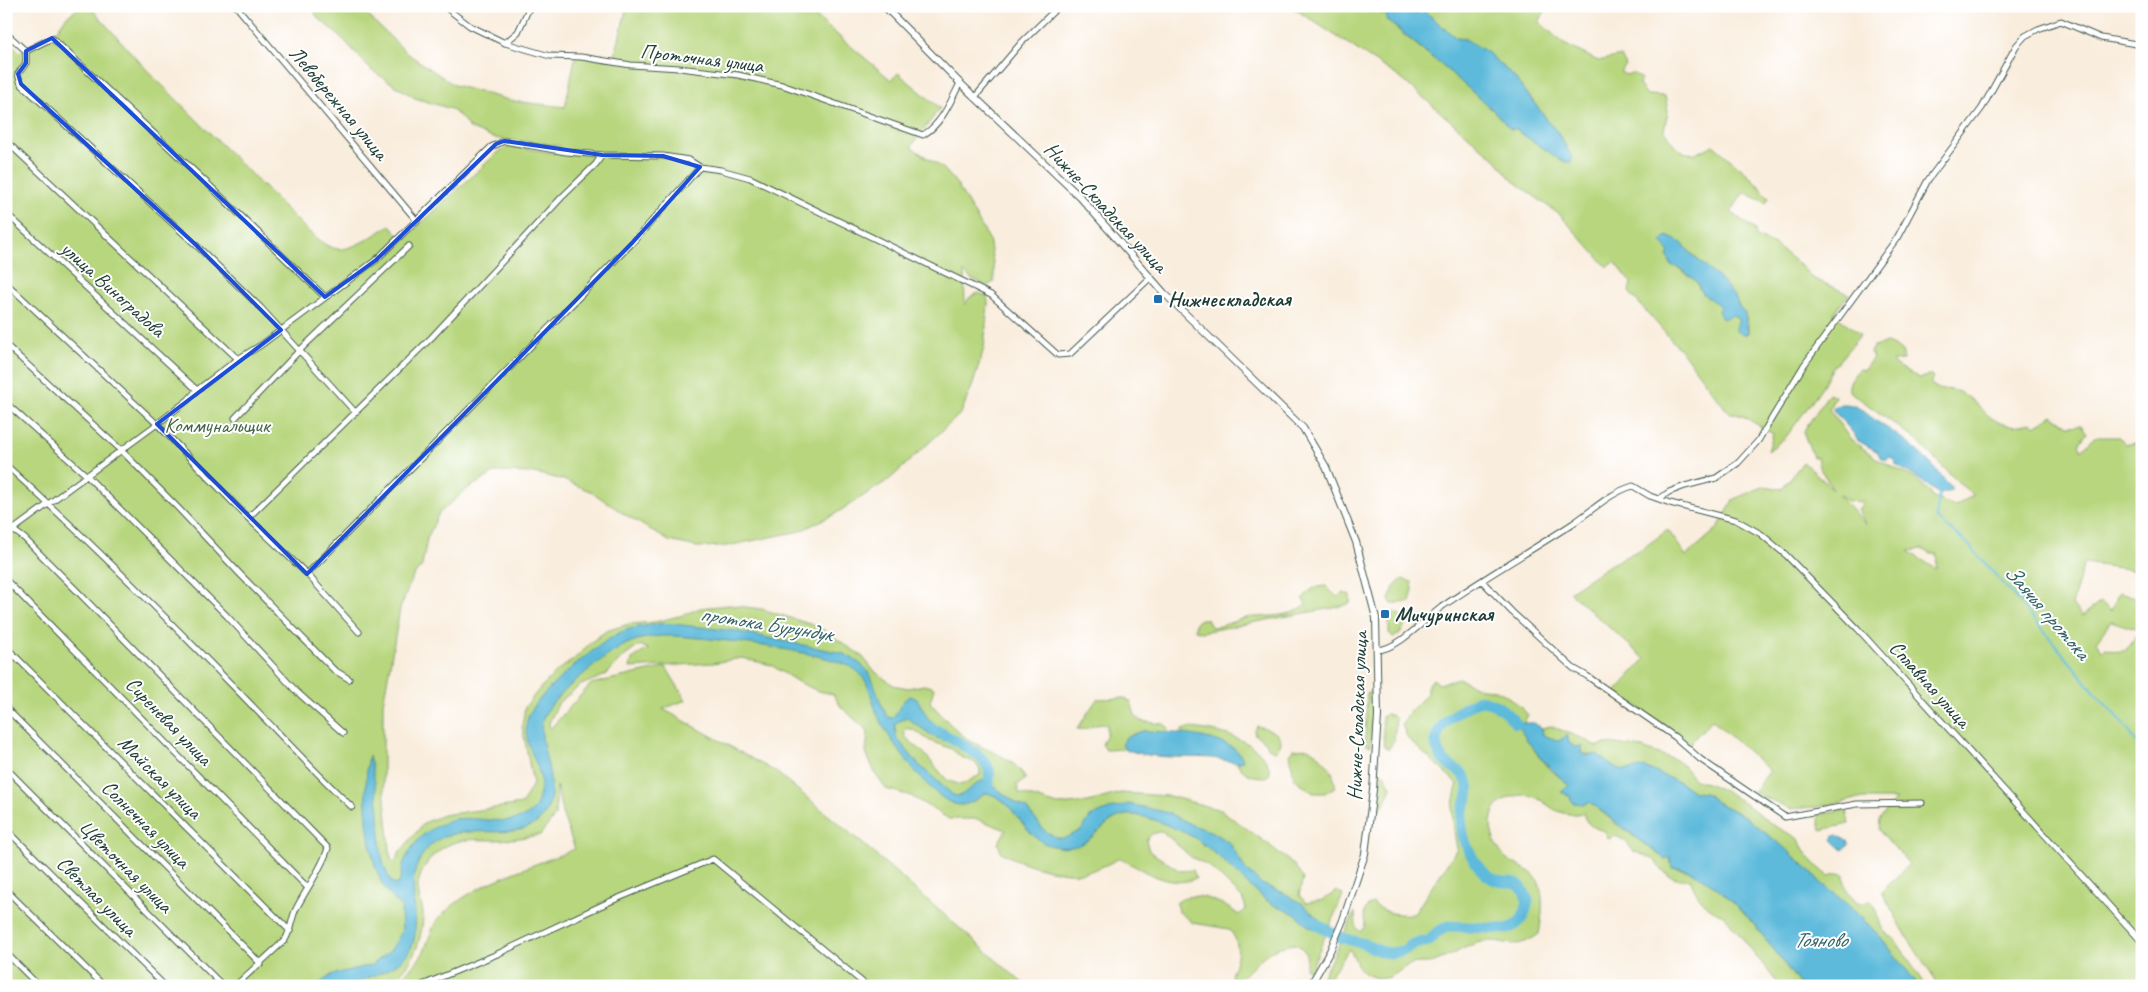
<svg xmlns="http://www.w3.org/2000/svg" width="2148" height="992" font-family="Caveat,sans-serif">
  <rect width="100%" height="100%" fill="#fff"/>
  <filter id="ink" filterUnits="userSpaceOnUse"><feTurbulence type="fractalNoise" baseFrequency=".02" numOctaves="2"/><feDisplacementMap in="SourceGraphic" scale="10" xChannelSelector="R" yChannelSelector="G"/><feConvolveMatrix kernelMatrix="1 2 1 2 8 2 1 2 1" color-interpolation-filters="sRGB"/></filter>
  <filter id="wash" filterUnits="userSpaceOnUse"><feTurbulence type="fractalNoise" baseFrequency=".0096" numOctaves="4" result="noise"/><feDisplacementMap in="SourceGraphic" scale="20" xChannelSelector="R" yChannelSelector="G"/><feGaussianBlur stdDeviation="1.12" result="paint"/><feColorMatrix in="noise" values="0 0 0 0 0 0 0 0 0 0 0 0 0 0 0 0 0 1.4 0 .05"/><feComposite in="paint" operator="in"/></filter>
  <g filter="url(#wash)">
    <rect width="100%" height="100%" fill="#f9eddd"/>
    <!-- green -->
    <path fill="#b7d67d" stroke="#6b8a58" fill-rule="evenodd" d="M82,6H89L146,69L308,231C316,238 328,249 339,249C353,250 378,233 390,225L403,240L496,154L508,146L555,153L560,146L493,138L469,128L462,118L451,109L415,98L371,70L344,40L317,17L312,6H358L408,54L454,85L512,101L565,107L576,54L614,60L627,6H803L891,80L898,73L940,108L911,147L944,169L956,183L989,239L994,268V282L987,286L971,279L964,272L965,305L969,298L978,293L987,296L988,303L984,348L973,384L961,413L890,479L835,514L800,531L727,546L697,547L669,541L621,512L592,492L564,480L534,473L496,472L467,489L439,513L427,539L422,566L413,576L400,609L383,704V779L391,860L395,862L400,852L424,823L443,815L522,804L533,784L522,726L525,707L541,687L561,668L573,660L590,643L606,631L629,624L655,622L683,615L700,608L729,605L762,609L819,627L862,656L874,671L893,685L908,688L924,685L934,688L930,702C940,714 953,728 966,738C986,752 1013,755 1026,779L1017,785L1019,793L1058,805L1088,802L1121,793L1169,796L1221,810L1268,844L1294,865L1303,879L1299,895L1306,903L1323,900L1337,891L1343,895L1310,971L1305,968C1308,955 1307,951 1296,944C1261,947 1260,966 1235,981L1231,975C1238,957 1242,945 1229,929L1193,923L1178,911L1176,903C1179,901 1183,898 1187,897C1204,893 1226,905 1239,915L1246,908L1242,898L1209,866L1191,857L1162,831L1152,834L1146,840L1149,851L1180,871L1193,870L1196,878C1172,890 1142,870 1120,858C1108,864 1093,872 1080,873C1058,875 1020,863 1001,852L998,843L1006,830L977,819H949L911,796L886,789L876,775L866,753L868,731L841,707L833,694L818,691L798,682L771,665L742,658L713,663L630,668L632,659L648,649L640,645L621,659L606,675L581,685L559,702L549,723L550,729L591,684L666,667L686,700L663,709L776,772L862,843L1026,986H389C402,976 417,965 424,951C430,938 432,923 443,914C477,881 532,867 575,849L562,813L557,786L555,816L540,835C525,837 510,840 495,840C480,840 468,838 453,843C436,849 421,866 418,885C417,894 423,905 423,915C423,933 416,957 403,971C396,978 385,982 376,986H6V38L20,52L57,30L66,17ZM908,728L914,730L930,741L952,749L961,757L974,762L980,769V775L961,785L947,780L922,751L906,738L904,732Z
      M1290,6H1374L1381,13L1387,15L1386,20L1451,73L1494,111L1510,128L1518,129L1572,158L1563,140L1548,123L1546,118L1514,77L1487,52L1465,39L1456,38L1422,9L1416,14L1408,7L1397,6H1528L1533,8L1546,6L1547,7L1539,22L1564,44L1598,61L1621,56L1626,66L1620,72L1626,75L1632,73L1641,78L1639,85L1647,95L1665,96L1668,111L1664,130C1678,153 1687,161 1713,145L1750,176L1769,198L1766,203L1744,192L1731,212L1755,230L1756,237L1775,245L1801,266L1812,278L1849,294L1833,314L1861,334L1832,369L1819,392L1786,437L1768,451L1773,434L1743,416L1728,412L1684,354L1629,292L1631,282L1615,262L1607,267L1560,215L1512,180L1495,159L1418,93L1399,77ZM1682,243L1736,299C1740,313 1750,315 1748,333L1739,320L1699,289L1697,282L1675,265L1668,248Z
      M1887,343L1896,347L1903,353V360L1892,361L1905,371L1920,378L1930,375L1933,377L1931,384L1940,390C1980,383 1982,440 2032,422L2035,426L2053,415L2068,426L2081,425L2087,433L2079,444L2082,450L2094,437H2119L2125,444L2142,443V571L2084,563L2072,605L2082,616L2101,602L2111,611L2119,592L2142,599L2141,631L2111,621L2096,642L2102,650L2107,648C2124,656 2129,649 2137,634H2142V986H1939L1907,937L1882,892L1909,864L1879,830L1880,818L1896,799H1857L1817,807L1791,809L1753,792L1770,771L1712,720L1690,743L1615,692L1645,659L1569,592L1611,564L1643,548L1668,530L1686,556L1718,528L1734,499L1765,486L1782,489L1803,462L1833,489L1819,467L1817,457H1813L1803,432L1829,393L1835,396L1829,409L1850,439L1879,460L1916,479L1929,491L1933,498L1955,506L1974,495L1961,485L1915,439L1849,391C1848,382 1853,375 1860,369L1864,370L1873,357L1870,352L1874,346ZM1838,494L1848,501L1863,502L1858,510L1866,525ZM1922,549L1930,554H1937L1936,569L1908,551Z
      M1402,579L1412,582L1413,590L1410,602L1392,604L1389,600L1394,587Z
      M1326,586L1337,597L1343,593L1350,595V603L1343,606L1202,632L1195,630V623L1200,619H1207L1211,627C1224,627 1234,620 1246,618C1265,615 1290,619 1306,604L1303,599C1310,589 1314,587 1326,586Z
      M1393,612L1405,617L1408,620L1399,635L1393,637L1389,633V614Z
      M1458,678L1481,689L1496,690L1504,694L1519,705L1528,715L1523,724H1517L1534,750L1551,770L1615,823L1665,859L1670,856L1672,868C1721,869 1773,950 1801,986H1780L1724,915C1708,911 1694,895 1691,879C1676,881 1661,874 1655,860L1633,851L1626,841L1615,836L1608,839L1605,831C1593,828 1586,825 1583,813C1550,820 1545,793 1523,795C1488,797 1483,829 1502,854C1511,866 1531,867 1538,881C1545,896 1542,918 1539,934C1511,955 1503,935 1477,943C1462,948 1449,957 1434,962C1427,964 1419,962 1412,964C1397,969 1393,983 1373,977C1354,970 1358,960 1349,949L1323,986H1318L1355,912L1356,927L1360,932L1365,926C1364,916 1362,908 1373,903C1385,914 1398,915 1414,914L1457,849C1453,823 1449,811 1458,784L1408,739L1402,725L1409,712L1427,694V687L1433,679L1439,684Z
      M1367,693H1373L1370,746L1366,744L1365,739Z
      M1124,698L1131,702L1135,715L1140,721L1164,724L1169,728L1166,733L1143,731L1122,745L1125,749L1106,750L1102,744L1107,734V724C1093,723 1088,731 1077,729L1097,699Z
      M1386,714L1393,715L1396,718L1394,739L1389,749L1384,746L1382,717Z
      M1257,726C1269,728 1292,738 1275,751L1268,748L1266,742L1255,735L1254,731Z
      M1551,726L1588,741L1597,747L1603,744H1616L1642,748L1679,761L1695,780L1710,784L1730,794L1751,808L1773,825L1799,839C1804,854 1816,866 1829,876L1838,873L1844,874C1844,887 1848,893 1857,903H1866L1869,900C1881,908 1876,919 1883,930C1886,934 1891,936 1895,940C1906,955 1916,970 1926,986H1919L1879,935L1847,904L1820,882L1810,870L1744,816L1716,802L1705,793L1694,792L1631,771L1614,768L1597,754C1584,758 1579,749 1569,743L1567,736L1559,741L1543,735L1542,728Z
      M1188,728C1215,729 1267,741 1270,773L1267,777C1253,777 1244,775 1237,763L1243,761L1211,739L1182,735V730Z
      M1308,748C1323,758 1335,768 1335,787L1325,793H1313L1294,778L1290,754L1294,749Z
      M1379,772L1384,774L1391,787L1382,808L1376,812Z
      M1846,810L1849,824L1821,830L1818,815Z"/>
    <!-- water -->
    <path fill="#5dbadb" stroke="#3e7c88" d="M1374,6L1408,7L1416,14L1418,10L1422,9L1456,38L1465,39L1487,52L1514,77L1546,118L1548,123L1555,128L1572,158L1571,162H1565L1559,159L1519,132L1518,129H1510L1494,111L1451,73L1386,19L1387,15L1381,13Z
      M1667,236L1682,243L1690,253L1724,283L1736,299L1738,305L1745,313L1748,333L1744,335L1736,331L1735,327L1739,320L1733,315L1722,319L1718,311L1720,306L1703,294L1697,282L1683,270L1671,265L1667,256L1669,252L1661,241Z
      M1841,404C1859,403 1865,414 1878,422C1906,440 1932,461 1951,488V491L1939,494L1916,477L1896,465L1893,458L1889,457L1886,460L1880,457L1878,452L1857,440C1855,432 1838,418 1832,408Z
      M664,623L735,631L842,653C882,672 869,686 888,717L892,718C900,712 899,700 911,696L917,699L928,718L949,736L945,741L934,737L907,718L895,723L896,737L918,764L953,795L960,796L981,781H987L1016,803L1026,808L1045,831L1057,838H1065L1082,830L1090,817L1109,809L1129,804L1169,813L1192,825L1210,831L1230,843L1246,870L1262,884L1284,893L1303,904L1330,930L1327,935C1319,931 1310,928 1303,922C1301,920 1299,916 1295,914C1285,910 1271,905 1262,897C1242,881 1224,859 1203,844C1192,835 1179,830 1166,825C1156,820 1144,816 1133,815C1099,812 1095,859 1049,845C1023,837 1014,798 986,793C978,798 970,805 960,805C935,805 890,741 880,720C871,704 872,683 857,671C836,652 700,636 667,636C653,636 642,638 629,643C608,652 545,701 542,722C538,750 563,788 544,815C521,849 459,815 429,847C403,875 418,900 415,933C413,961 386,971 363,980C359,981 354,985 350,986C340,988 326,986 315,986L333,974L372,965L391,950L402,931L401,907C396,901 388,894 384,887C366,856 362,790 369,755C374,774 377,793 379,813C381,837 378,863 393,884H398C402,877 401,870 404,862C407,855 415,842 421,837C427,831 442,823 451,820C475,813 516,832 535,808C537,805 538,801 539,797C548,767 521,750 527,721C531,697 598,644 619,633C632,626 650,626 664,623Z
      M1516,723H1534L1542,728L1543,735L1559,741L1567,735L1569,743L1575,747L1583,746L1581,752C1586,757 1590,756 1597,754C1614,768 1621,774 1644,767L1681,783L1694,792L1705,793L1716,802L1744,816L1780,844L1810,870L1820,882L1847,904L1879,935L1919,986H1801C1769,944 1737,892 1687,870C1683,868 1677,868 1672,868L1670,857L1665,859L1589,802L1584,804L1572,803L1570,796L1561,792L1569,785C1548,767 1530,747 1516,723Z
      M1143,731C1163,731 1241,736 1243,761C1233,764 1222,759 1212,758C1182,756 1154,760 1125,749L1122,745L1126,737Z
      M1837,835L1847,841L1849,845L1843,850L1832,840L1834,836Z"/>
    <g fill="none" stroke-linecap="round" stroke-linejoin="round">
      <!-- stream -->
      <path stroke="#5dbadb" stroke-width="2" d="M1939,494L1936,518L1968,544L2023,606L2099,697L2128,729L2142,752"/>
      <!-- river -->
      <path stroke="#5dbadb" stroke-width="11" d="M936,730C950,739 984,752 989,770C990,774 989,780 989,785
        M1317,925L1343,938L1365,944L1382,952L1391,953L1403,951L1413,944L1429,941L1436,933L1448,926L1507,929C1522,924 1525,915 1528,901C1526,896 1523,888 1519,885C1514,881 1509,883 1504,882C1493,881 1486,876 1479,867C1468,853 1459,831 1462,813C1464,803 1471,795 1468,784C1464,770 1453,769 1444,761C1441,759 1440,754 1438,751C1427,727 1462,709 1479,700C1497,703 1504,710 1516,723"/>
    </g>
  </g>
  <g filter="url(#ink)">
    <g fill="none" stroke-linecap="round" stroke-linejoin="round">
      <!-- minor casing -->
      <g stroke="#40574d" stroke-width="7">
        <path id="minor" d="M236,6L417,221
          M447,6L449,10L470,26L505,43L536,52L550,56L581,57L631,65L679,68L738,75L782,85L923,135C941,125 951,101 960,83
          M6,33L26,51V63L18,74L21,84L196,245L261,308L355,412
          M505,43L518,32L530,6
          M26,51L52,38L207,183L325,297
          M975,97L1021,43L1059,6
          M6,141L238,359
          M6,213L197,390
          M6,283L157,424L248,518L307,574L359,632
          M6,345L121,450L179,509L239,573L334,670L349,679
          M6,403L86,475L227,616L296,691L343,733
          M235,418L299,351L409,246
          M6,465C82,534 155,606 227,680C269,722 308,766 352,807
          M1659,499L1669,492L1685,486L1716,478L1738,463L1758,441L1804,365L1897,238L1928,180L1982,108L2016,46L2025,36L2038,29L2061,21L2101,38L2142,45
          M248,518L432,337L562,197L596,164L602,155
          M6,525L24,538L78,592L328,848C323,867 304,892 295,911C291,921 291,930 285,940L235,986
          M6,535L157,424L188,400L197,390L238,359L261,345L376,260L491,147L504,141L566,152L602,155L663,156L689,160L700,167L721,170L750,178L991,295L1058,355L1070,354L1150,278
          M307,574L633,242L700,167
          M6,580L307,887
          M1482,581L1512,612L1573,668L1587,676L1675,737L1700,759L1785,817L1857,804L1922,803
          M6,647L290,931
          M1377,650C1399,649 1425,619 1443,606C1485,577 1529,552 1572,524C1592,511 1609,493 1633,486L1650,496L1670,503L1736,520L1761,534L1786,555L1858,629L2142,942
          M6,708L261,964
          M6,768L223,986
          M6,829L165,986
          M6,890L104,986
          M6,953L39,986
          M420,986L495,955L609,902L713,859L867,986"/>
      </g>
      <!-- tertiary casing -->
      <g stroke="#40574d" stroke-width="8">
        <path id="tertiary" d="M884,6L960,83L1080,197L1164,293L1303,428L1326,467L1356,542L1376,618L1378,716L1373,790L1365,854L1343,920L1330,951L1310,986"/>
      </g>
      <!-- minor -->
      <use href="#minor" stroke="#fff" stroke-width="5"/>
      <!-- tertiary -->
      <use href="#tertiary" stroke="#fff" stroke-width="6"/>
    </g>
  </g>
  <!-- marked area -->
  <path fill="none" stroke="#1d4ed8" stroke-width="4" stroke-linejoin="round" d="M52,38L325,297L376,260L496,144L504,141L602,155L663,156L700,167L633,242L307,574L157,424L281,330L196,245L21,84L18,74L26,63V51Z"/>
  <!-- markers -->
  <g fill="#1f6fb2" stroke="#fff" stroke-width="2">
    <rect x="1153" y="294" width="10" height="10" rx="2.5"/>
    <rect x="1380" y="609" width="10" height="10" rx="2.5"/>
  </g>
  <g text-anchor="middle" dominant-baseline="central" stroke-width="4" stroke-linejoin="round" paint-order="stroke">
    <!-- street labels -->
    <g font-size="21" fill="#1f3d34" stroke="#fff">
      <text transform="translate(702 58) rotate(7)">Проточная улица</text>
      <text transform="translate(339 103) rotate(50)">Левобережная улица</text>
      <text transform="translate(1106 207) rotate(47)">Нижне-Складская улица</text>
      <text transform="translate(113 289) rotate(42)">улица Виноградова</text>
      <text transform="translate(1930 684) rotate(48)">Сплавная улица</text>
      <text transform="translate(1357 716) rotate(-88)">Нижне-Складская улица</text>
      <text transform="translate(169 721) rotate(46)">Сиреневая улица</text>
      <text transform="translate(160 777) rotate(45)">Майская улица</text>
      <text transform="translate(146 824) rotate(45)">Солнечная улица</text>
      <text transform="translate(126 866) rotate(45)">Цветочная улица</text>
      <text transform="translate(97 896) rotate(45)">Светлая улица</text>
    </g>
    <!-- poi labels -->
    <g font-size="21" font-weight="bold" fill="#1f3d34" stroke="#fff" text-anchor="start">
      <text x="1168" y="299">Нижнескладская</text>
      <text x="1395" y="614">Мичуринская</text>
    </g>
    <!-- park labels -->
    <g font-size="21" fill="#456346" stroke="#fff">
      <text x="217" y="425">Коммунальщик</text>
    </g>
    <!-- water labels -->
    <g font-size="22" font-style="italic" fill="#326266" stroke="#fff">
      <text transform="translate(2047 612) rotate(49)">Заячья протока</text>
      <text transform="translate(766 624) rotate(9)">протока Бурундук</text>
      <text x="1820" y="940">Тояново</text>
    </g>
  </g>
  <!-- margin -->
  <rect width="2148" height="992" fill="none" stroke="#fff" stroke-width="25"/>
</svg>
